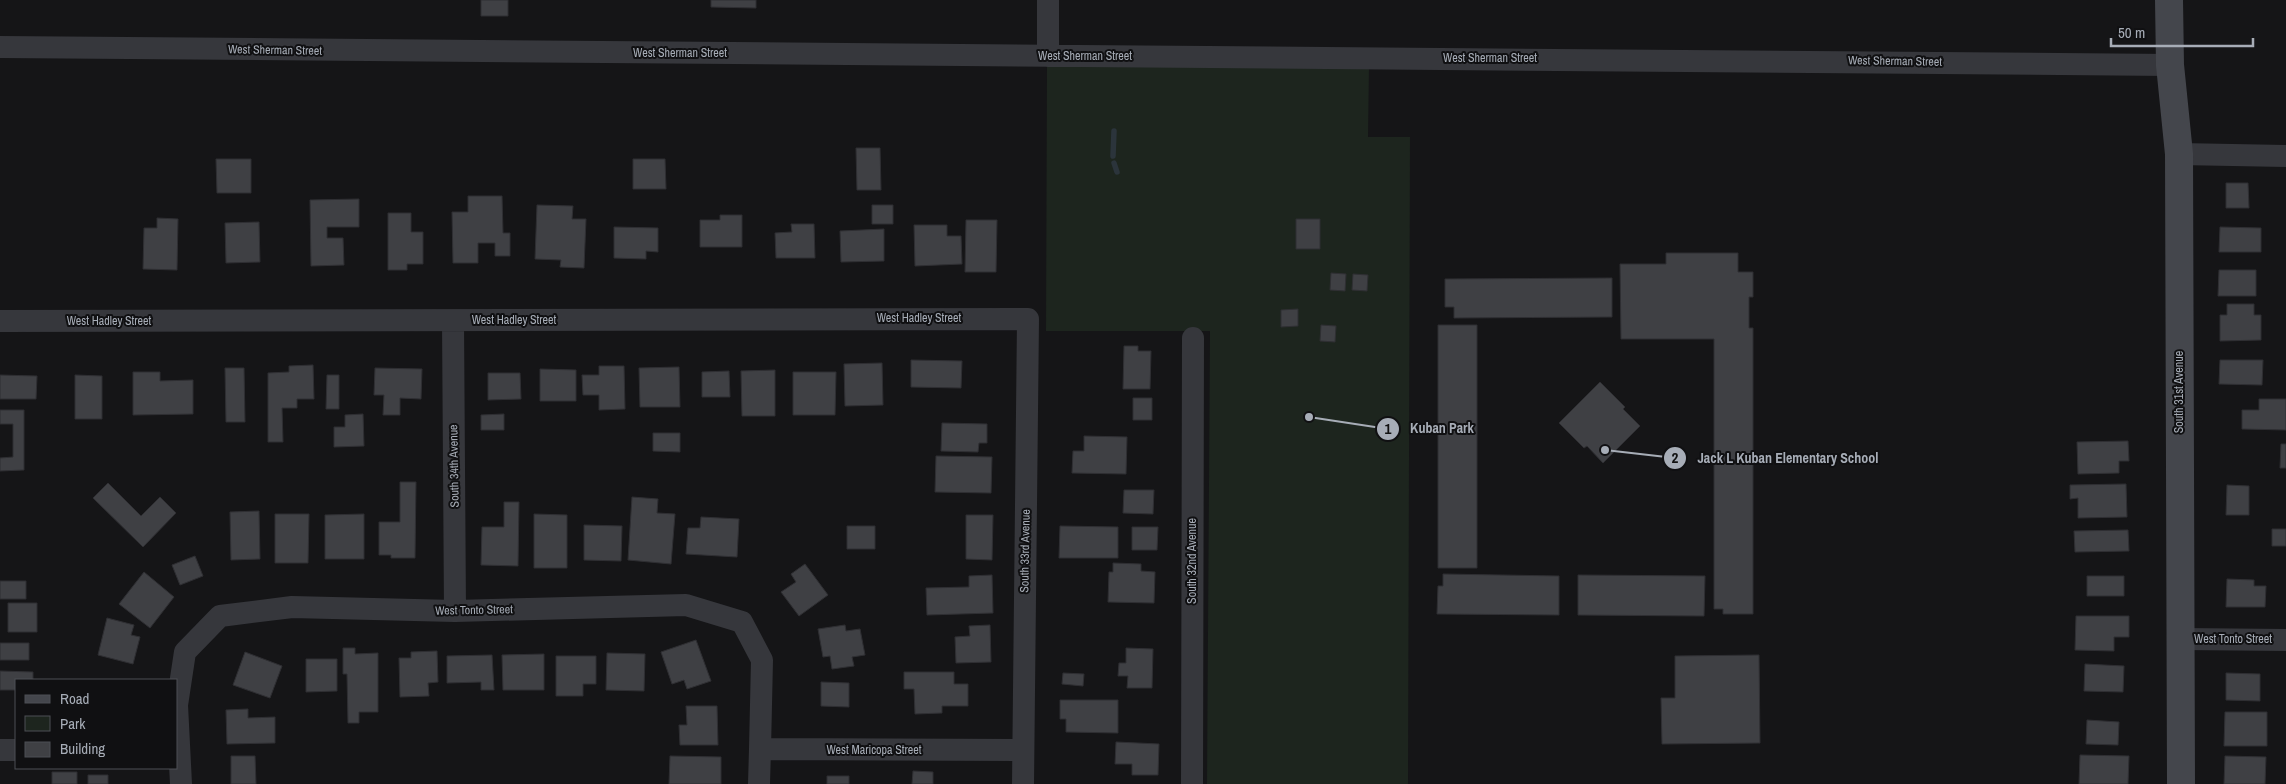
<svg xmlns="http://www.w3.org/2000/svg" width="2286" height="784" font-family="'Archivo Narrow',sans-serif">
  <rect width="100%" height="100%" fill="#151517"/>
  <!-- green -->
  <path fill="#1d251e" d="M1047,65L1369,67L1368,137H1410L1408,784H1207L1210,331H1046Z"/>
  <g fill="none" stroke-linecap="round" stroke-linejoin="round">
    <!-- stream -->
    <path stroke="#2b343b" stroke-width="5.5" d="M1113,156L1114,131
      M1114,163L1117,172"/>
  </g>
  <!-- building -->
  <path fill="#3f4044" stroke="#2f2f33" d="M481,0H508V16H481Z
    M711,0H756V8L711,7Z
    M856,148H880L881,190H857Z
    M216,159H251V193H217Z
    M633,159H665L666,189H633Z
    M2226,183H2248L2249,208H2226Z
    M468,196H502L503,233H510V256H495V243H478V263H453L452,212H468Z
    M359,199V227H327V238H343L344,265L311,266L310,200Z
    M537,205L573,206L572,219H586L584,268L560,267L561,260L535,259Z
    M872,205H893V224H872Z
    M388,213H411V232H423V264H407V270H388Z
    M720,215H742V247H700V220H720Z
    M157,218L178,219L177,270L143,269L144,228H157Z
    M1296,219H1320V249H1296Z
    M966,220H997L996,272H965Z
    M259,222L260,262L226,263L225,223Z
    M791,224H814L815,258H776L775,233L792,232Z
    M914,225H947V236H961L962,264L915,266Z
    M614,227L658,228V252L646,251V259L614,258Z
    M2220,227L2261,228V252H2219Z
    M884,229V261L841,262L840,231Z
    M1666,253H1738V272H1753V297H1749V328H1753V614H1723V609H1714V339H1621L1620,264H1666Z
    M2219,270H2256V296H2218Z
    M1331,273L1346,274L1345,291L1330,290Z
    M1353,274L1368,275L1367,291L1352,290Z
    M1612,278V317L1454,318V307H1445V279Z
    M2227,304H2254V315H2261V340L2220,341V315H2227Z
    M1298,309V326L1281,327V310Z
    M1321,325L1336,326L1335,342L1320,341Z
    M1438,325H1477V568H1438Z
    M1124,346H1138V351H1151L1150,389H1123Z
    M911,360L962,361L961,388L911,387Z
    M2220,360H2263L2262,385L2219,384Z
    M882,363L883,405L845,406L844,364Z
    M313,365L314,399H297V408H282L283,442H268V373L289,372V366Z
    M599,366H624L625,409L599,410V395H583L582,375H599Z
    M679,367L680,407H640L639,368Z
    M225,368H244L245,422H226Z
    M375,368L422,369L421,399L400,398V415H383L384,395H374Z
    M540,369L576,370V401H540Z
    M775,370V416H742L741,371Z
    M729,371L730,397H702V372Z
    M133,372H160V381L193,380V414L133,415Z
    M793,372H836L835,415H793Z
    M488,373H520L521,399L488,400Z
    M0,375L37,376L36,399H0Z
    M75,375L102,376V419H75Z
    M327,375H339V409H326Z
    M1600,382L1625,407L1623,409L1640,426L1603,463L1587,446L1584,448L1559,423Z
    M1133,398H1152V420H1133Z
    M2259,399H2286V430L2242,429V410H2259Z
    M0,410H24V470L0,471V458L13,457V424H0Z
    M363,414L364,446L334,447V427H345V415Z
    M504,414V430H481V415Z
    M942,423L987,424V443H979L978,452L941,451Z
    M653,433H680V452L653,451Z
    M1084,436L1127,437L1126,474L1072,473L1073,451H1084Z
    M2128,441L2129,461H2119V473L2078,474L2077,442Z
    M2281,444H2286V468H2280Z
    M936,456L992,457L991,493L935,492Z
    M400,482H416L415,558H391V555H379V522H400Z
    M108,483L141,516L160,497L176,513L143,547L93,498Z
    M2126,484L2127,517L2078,518V498L2070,499V485Z
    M2227,485L2249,486V515H2226Z
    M1124,490H1154L1153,514L1123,513Z
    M632,497L658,499L657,513L675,514L671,564L628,560Z
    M504,502H519L518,566L481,565L482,527H504Z
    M259,511L260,559L231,560L230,512Z
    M275,514H309L308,563H275Z
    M364,514V559H325V515Z
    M534,514L567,515V568H534Z
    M966,515H993L992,560L966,559Z
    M701,517L739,519L737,557L686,554L688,528H700Z
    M584,525L622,526L621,561L584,560Z
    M847,526H875V549H847Z
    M1060,526L1118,527V558H1059Z
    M1132,527H1158L1157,550H1132Z
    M2272,529H2286V546H2272Z
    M2128,530L2129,551L2075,552L2074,531Z
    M195,556L203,576L180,585L172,565Z
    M1113,563L1141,564V571L1155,572L1154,603L1108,602L1109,572H1113Z
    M805,564L828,595L799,616L781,592L796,582L791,574Z
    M144,572L174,597L150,628L119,604Z
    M1443,574L1559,576V615L1437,614L1438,586H1443Z
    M992,575L993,613L927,615L926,588L969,587V576Z
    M1578,575L1705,576L1704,616L1578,615Z
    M2087,576H2124V596H2087Z
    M2227,579L2254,580V586H2266L2265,607H2226Z
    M0,581H26V599H0Z
    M8,603H37V632H8Z
    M2076,616H2129V637H2114V651L2075,650Z
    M107,618L134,625L131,635L140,637L133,664L98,655Z
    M845,625L846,631L860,629L865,655L852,657L854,666L832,669L830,656L823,657L818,629Z
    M990,625L991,662L956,663L955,637L970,636L969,626Z
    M696,640L711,681L687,689L684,680L672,684L661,652Z
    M0,643H29V660H0Z
    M343,648H355V654L378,653V712H359V723H348L347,674H343Z
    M1126,648L1153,649L1152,688H1127L1128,676H1118L1119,663H1126Z
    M437,651L438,682L428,683L429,696L400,697L399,658H411V652Z
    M245,652L282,666L270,698L233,685Z
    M607,653L645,654L644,691L606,690Z
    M544,654V690H503L502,655Z
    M492,655L494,690H481V682L447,683V656Z
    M1759,655L1760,743L1662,744L1661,698H1675V656Z
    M556,656H596V684H583V696H556Z
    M306,659H337V691L306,692Z
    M2085,664L2124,666L2123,692L2084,691Z
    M0,671L33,672V680H16V690H0Z
    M904,672H954V684H968V706H942V713L915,714L914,689H904Z
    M1063,673L1084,674L1083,686L1062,684Z
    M2226,673L2260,674V701L2226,700Z
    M821,682L849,683V707L821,706Z
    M1060,700H1118V733L1066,732V719H1060Z
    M686,706H717L718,745H680L679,725H687Z
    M248,709V718L275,717V743L227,744L226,710Z
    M2225,712H2267V746H2224Z
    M2087,720L2119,722L2118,745L2086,744Z
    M1116,742L1159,744L1158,775H1132V764H1115Z
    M2080,755L2129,756L2128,784H2079Z
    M231,756H255L256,784H231Z
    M670,756L721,757V784H669Z
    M2225,756L2266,757L2265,784H2224Z
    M913,771L933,772V784H912Z
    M52,772H77V784H52Z
    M88,775H108V784H88Z
    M827,776H849V784H827Z"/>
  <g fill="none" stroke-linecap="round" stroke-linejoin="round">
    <!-- street -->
    <path stroke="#36373c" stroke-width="22" d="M1048,0V56
      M0,47L2170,65
      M2179,154L2286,156
      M0,321L1028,319L1023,784
      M453,321L455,611
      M2181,639L2286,640
      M0,750H16
      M181,784L177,705L185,652L220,616L292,607L455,611L686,605L742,622L762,660L760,749
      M759,784L760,749L1023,750
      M1192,784L1193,338"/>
    <!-- secondary -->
    <path stroke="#44464c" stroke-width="28" d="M2169,0L2170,65L2179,154L2181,784"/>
  </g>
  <g text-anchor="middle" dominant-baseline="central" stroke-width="4" stroke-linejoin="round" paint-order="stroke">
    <!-- street labels -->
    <g font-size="12" fill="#a7adb7" stroke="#101012">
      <text transform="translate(275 50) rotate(1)">West Sherman Street</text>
      <text x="680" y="53">West Sherman Street</text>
      <text x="1085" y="56">West Sherman Street</text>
      <text x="1490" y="58">West Sherman Street</text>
      <text transform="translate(1895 61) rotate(1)">West Sherman Street</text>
      <text x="919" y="318">West Hadley Street</text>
      <text x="514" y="320">West Hadley Street</text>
      <text x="109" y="321">West Hadley Street</text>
      <text transform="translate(2179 392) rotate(-90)">South 31st Avenue</text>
      <text transform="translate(454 466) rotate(-91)">South 34th Avenue</text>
      <text transform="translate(1025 551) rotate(-89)">South 33rd Avenue</text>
      <text transform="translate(1192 561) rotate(-90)">South 32nd Avenue</text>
      <text transform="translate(474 610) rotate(-1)">West Tonto Street</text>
      <text x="2233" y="639">West Tonto Street</text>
      <text x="874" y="750">West Maricopa Street</text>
    </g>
  </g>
  <!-- callouts -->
  <path fill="none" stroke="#a7adb7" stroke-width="2" d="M1309 417L1388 429M1605 450L1675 458"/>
  <g fill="#a7adb7" stroke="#101012" stroke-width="2">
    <circle cx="1309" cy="417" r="5"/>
    <circle cx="1605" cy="450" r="5"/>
    <circle cx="1388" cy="429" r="12"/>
    <circle cx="1675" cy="458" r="12"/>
  </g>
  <g font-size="15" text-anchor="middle" font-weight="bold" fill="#111">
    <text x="1388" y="434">1</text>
    <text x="1675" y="463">2</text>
  </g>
  <g font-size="14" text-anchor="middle" font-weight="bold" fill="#a7adb7" stroke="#101012" stroke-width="4" stroke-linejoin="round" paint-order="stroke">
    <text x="1442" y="433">Kuban Park</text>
    <text x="1788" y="463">Jack L Kuban Elementary School</text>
  </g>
  <!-- legend -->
  <rect x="15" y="679" width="162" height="90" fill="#101012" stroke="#4c4f54"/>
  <rect x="25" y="695" width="25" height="8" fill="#44464c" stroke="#4c4f54"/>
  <text x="60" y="704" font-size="15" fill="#a7adb7">Road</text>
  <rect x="25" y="716" width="25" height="15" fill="#1d251e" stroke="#4c4f54"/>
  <text x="60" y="729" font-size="15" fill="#a7adb7">Park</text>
  <rect x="25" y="742" width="25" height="15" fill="#3f4044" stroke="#4c4f54"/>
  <text x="60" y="754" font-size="15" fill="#a7adb7">Building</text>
  <!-- scale -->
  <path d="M2111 38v8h142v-8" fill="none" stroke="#a7adb7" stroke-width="2.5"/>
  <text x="2118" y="38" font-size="15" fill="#a7adb7" stroke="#101012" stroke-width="4" paint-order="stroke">50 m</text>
</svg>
